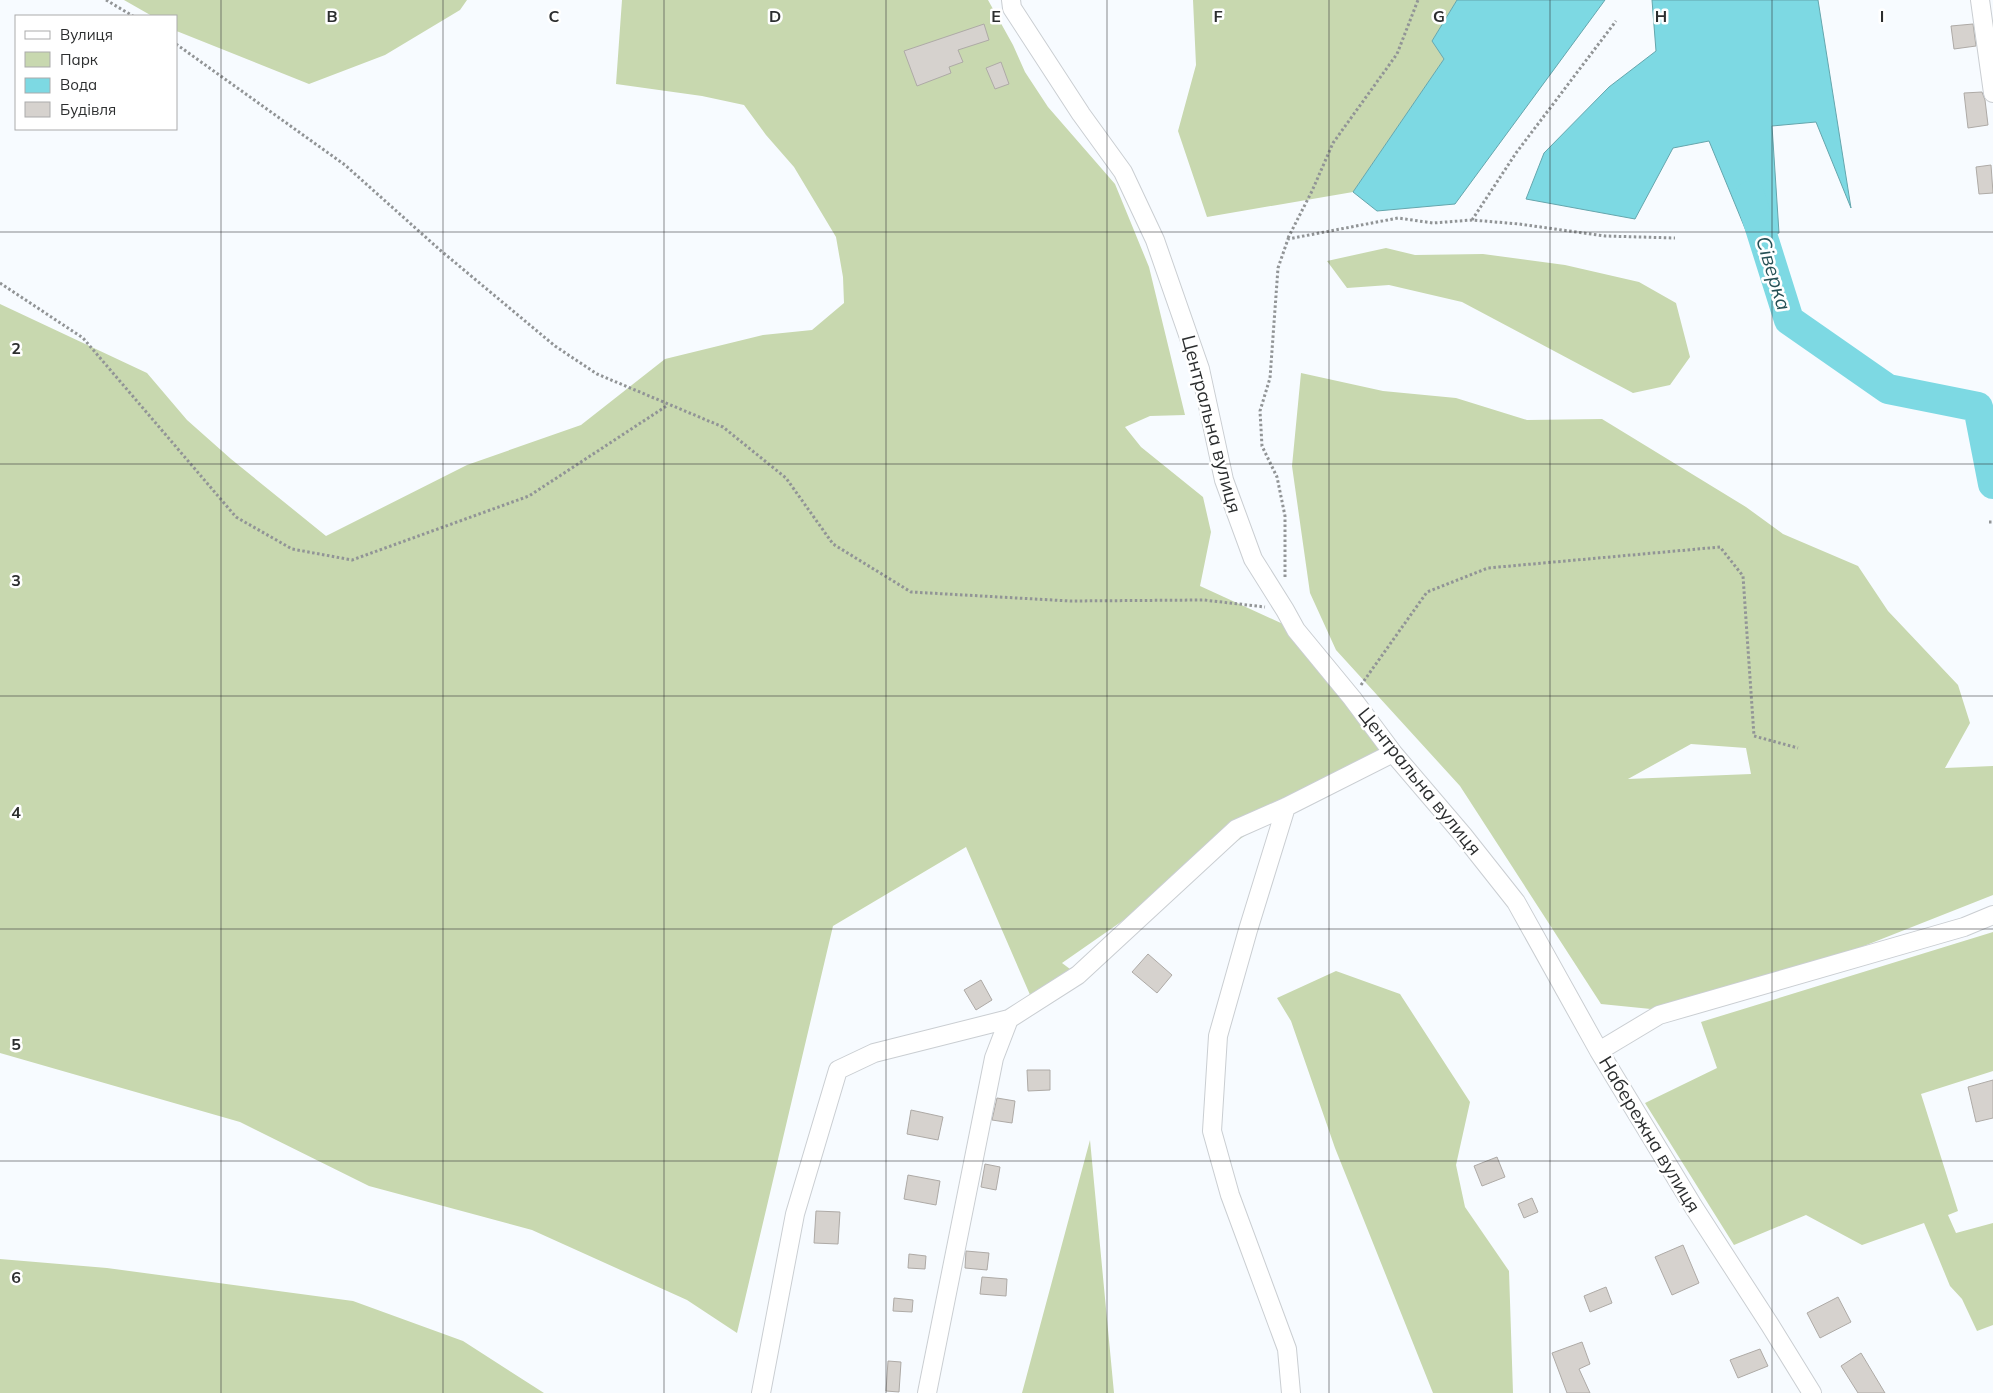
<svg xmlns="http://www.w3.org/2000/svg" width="1993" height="1393" font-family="Mulish,sans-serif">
  <rect width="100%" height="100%" fill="#f7fbff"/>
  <!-- green -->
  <path fill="#c8d8af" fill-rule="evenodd" d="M124,0H467L460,10L385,55L309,84L179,32L176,31V16H152Z
    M622,0H988L1013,45L1025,72L1048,107L1115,184L1149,267L1185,415L1150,416L1125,427L1141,447L1203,497L1211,532L1200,586L1296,630L1393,753L1286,807L1062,963L1078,975L1034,1004L966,847L833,926L737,1333L687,1300L532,1230L369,1186L240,1122L0,1053V304L147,373L187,420L231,459L326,536L467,465L581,425L665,359L763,335L812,330L844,303L843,277L836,237L794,167L766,135L744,105L702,96L616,84Z
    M1193,0H1457L1432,41L1444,59L1353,192L1207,217L1178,131L1196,65Z
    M1386,248L1415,255L1483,254L1565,265L1639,282L1676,303L1690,357L1670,385L1633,393L1462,302L1389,285L1347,288L1327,261Z
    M1301,373L1383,391L1456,398L1527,420L1602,419L1746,507L1783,534L1858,566L1888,611L1958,685L1970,723L1945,768L1993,766V895L1831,959L1651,1009L1601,1004L1460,786L1336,650L1310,593L1292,466ZM1691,744L1746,748L1751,774L1628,779Z
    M1993,932V1071L1921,1094L1958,1211L1948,1215L1956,1233L1993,1223V1325L1977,1331L1962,1299L1950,1286L1924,1223L1862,1245L1806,1215L1734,1245L1645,1103L1717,1068L1701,1022Z
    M1336,971L1400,994L1470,1102L1456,1165L1465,1207L1509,1271L1513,1393H1433L1335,1148L1291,1021L1277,998Z
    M1090,1140L1114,1393H1022Z
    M0,1259L107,1268L353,1301L463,1341L544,1393H0Z"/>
  <!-- water -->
  <path fill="#7dd9e3" stroke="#65a6ad" d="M1457,0H1605L1455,204L1377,211L1353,192L1444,59L1432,41Z
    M1652,0H1818L1851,208L1816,122L1772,126L1779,233L1749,238L1709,141L1673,148L1635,219L1526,199L1544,153L1609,87L1656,51Z"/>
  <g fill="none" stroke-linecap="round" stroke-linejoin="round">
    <!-- river -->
    <path stroke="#7dd9e3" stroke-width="30" d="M1750,196L1789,320L1888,389L1978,407L1993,484"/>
  </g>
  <!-- building -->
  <path fill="#d6d2ce" stroke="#aeaaa6" d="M984,24L989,40L958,50L963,62L949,67L951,73L917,86L904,51Z
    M1973,24L1976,46L1954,49L1951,26Z
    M1001,62L1009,84L995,89L986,68Z
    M1982,92L1985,100L1988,125L1968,128L1964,93Z
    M1991,165L1993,193L1979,194L1976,167Z
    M1148,954L1172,975L1157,993L1132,972Z
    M981,980L992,1000L976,1010L964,990Z
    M1027,1070H1050V1090L1028,1091Z
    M1993,1080V1118L1976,1122L1968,1087Z
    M997,1098L1015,1101L1012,1123L992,1120Z
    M911,1110L943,1117L938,1140L907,1134Z
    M1497,1157L1505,1177L1482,1186L1474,1166Z
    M985,1164L1000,1167L996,1190L981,1187Z
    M908,1175L940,1181L936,1205L904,1199Z
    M1532,1198L1538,1212L1524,1218L1518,1204Z
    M816,1211L840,1212L838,1244L814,1243Z
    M1683,1245L1699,1283L1672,1295L1655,1257Z
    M966,1251L989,1253L987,1270L965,1268Z
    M909,1254L926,1256L925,1269L908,1268Z
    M982,1277L1007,1279L1006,1296L980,1294Z
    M1606,1287L1612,1303L1590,1312L1584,1296Z
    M1838,1297L1851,1322L1820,1338L1807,1313Z
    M894,1298L913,1300L912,1312L893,1311Z
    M1582,1342L1590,1364L1579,1369L1590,1393H1567L1552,1353Z
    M1760,1349L1768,1366L1738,1378L1730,1360Z
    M1861,1353L1885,1393H1858L1841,1366Z
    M888,1361L901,1362L899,1392L886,1391Z"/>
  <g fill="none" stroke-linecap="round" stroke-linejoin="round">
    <!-- minor casing -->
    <g stroke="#caced2" stroke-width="20">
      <path id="minor" d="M1011,0L1012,8L1081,114L1123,172L1155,240L1200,369L1224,480L1253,559L1285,610L1296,630L1352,698L1393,753L1463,835L1516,902L1599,1051L1693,1206L1770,1325L1812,1393
        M1980,0L1993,93
        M1286,807L1248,930L1218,1036L1212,1131L1230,1195L1287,1349L1291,1393
        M1599,1051L1659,1015L1964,927L1993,915
        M761,1393L795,1214L838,1070L874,1053L1009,1019
        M927,1393L994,1058L1009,1019L1078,975L1236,829L1286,807L1393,753"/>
    </g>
    <!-- path -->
    <path stroke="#919496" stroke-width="3" stroke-dasharray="2.5 2.5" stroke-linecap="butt" d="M106,0L133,16
      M176,44L345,165L440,250L555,346L597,374L723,427L786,478L833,544L911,592L1070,601L1204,600L1265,607
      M1472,220L1516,153L1616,21
      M1288,238L1312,191L1333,143L1397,54L1418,0
      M0,283L83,338L236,517L292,549L352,560L529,496L668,405
      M1989,522H1993
      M1285,577V516L1277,477L1262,446L1260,411L1270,378L1278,268L1288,239L1398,218L1433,223L1472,220L1519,224L1605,236L1675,238
      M1361,685L1427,592L1488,568L1720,547L1743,576L1754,736L1798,748"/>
    <!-- minor -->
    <use href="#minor" stroke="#fff" stroke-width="18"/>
  </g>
  <!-- grid -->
  <path fill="none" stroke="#2c2e2f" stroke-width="1" stroke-opacity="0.55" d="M221,0V1393M443,0V1393M664,0V1393M886,0V1393M1107,0V1393M1329,0V1393M1550,0V1393M1772,0V1393M0,232H1993M0,464H1993M0,696H1993M0,929H1993M0,1161H1993"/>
  <g text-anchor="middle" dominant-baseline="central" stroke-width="5" stroke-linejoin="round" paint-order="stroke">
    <!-- street labels -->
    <g font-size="19" fill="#2c2e2f" stroke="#fff">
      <text transform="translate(1212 424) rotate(75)">Центральна вулиця</text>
      <text transform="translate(1420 781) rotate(51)">Центральна вулиця</text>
      <text transform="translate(1650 1134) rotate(59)">Набережна вулиця</text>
    </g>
    <!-- water labels -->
    <g font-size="20" font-style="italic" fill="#265055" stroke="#fff">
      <text transform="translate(1774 273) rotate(73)">Сіверка</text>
    </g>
  </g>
  <g font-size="16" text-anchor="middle" font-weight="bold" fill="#2c2e2f" stroke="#fff" stroke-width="5" stroke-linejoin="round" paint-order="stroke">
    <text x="332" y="22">B</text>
    <text x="554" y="22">C</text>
    <text x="775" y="22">D</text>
    <text x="996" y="22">E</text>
    <text x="1218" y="22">F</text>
    <text x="1439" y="22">G</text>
    <text x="1661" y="22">H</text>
    <text x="1882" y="22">I</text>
    <text x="16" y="354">2</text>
    <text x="16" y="586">3</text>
    <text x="16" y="818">4</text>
    <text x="16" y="1050">5</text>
    <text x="16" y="1283">6</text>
  </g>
  <!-- legend -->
  <rect x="15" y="15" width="162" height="115" fill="#ffffff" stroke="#ababac"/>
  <rect x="25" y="31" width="25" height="8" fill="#ffffff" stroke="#ababac"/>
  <text x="60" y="40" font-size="15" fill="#2c2e2f">Вулиця</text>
  <rect x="25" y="52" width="25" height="15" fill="#c8d8af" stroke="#ababac"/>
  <text x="60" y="65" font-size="15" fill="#2c2e2f">Парк</text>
  <rect x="25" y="78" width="25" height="15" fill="#7dd9e3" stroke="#ababac"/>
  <text x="60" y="90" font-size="15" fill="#2c2e2f">Вода</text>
  <rect x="25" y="102" width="25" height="15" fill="#d6d2ce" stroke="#ababac"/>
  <text x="60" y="115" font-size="15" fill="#2c2e2f">Будівля</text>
</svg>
